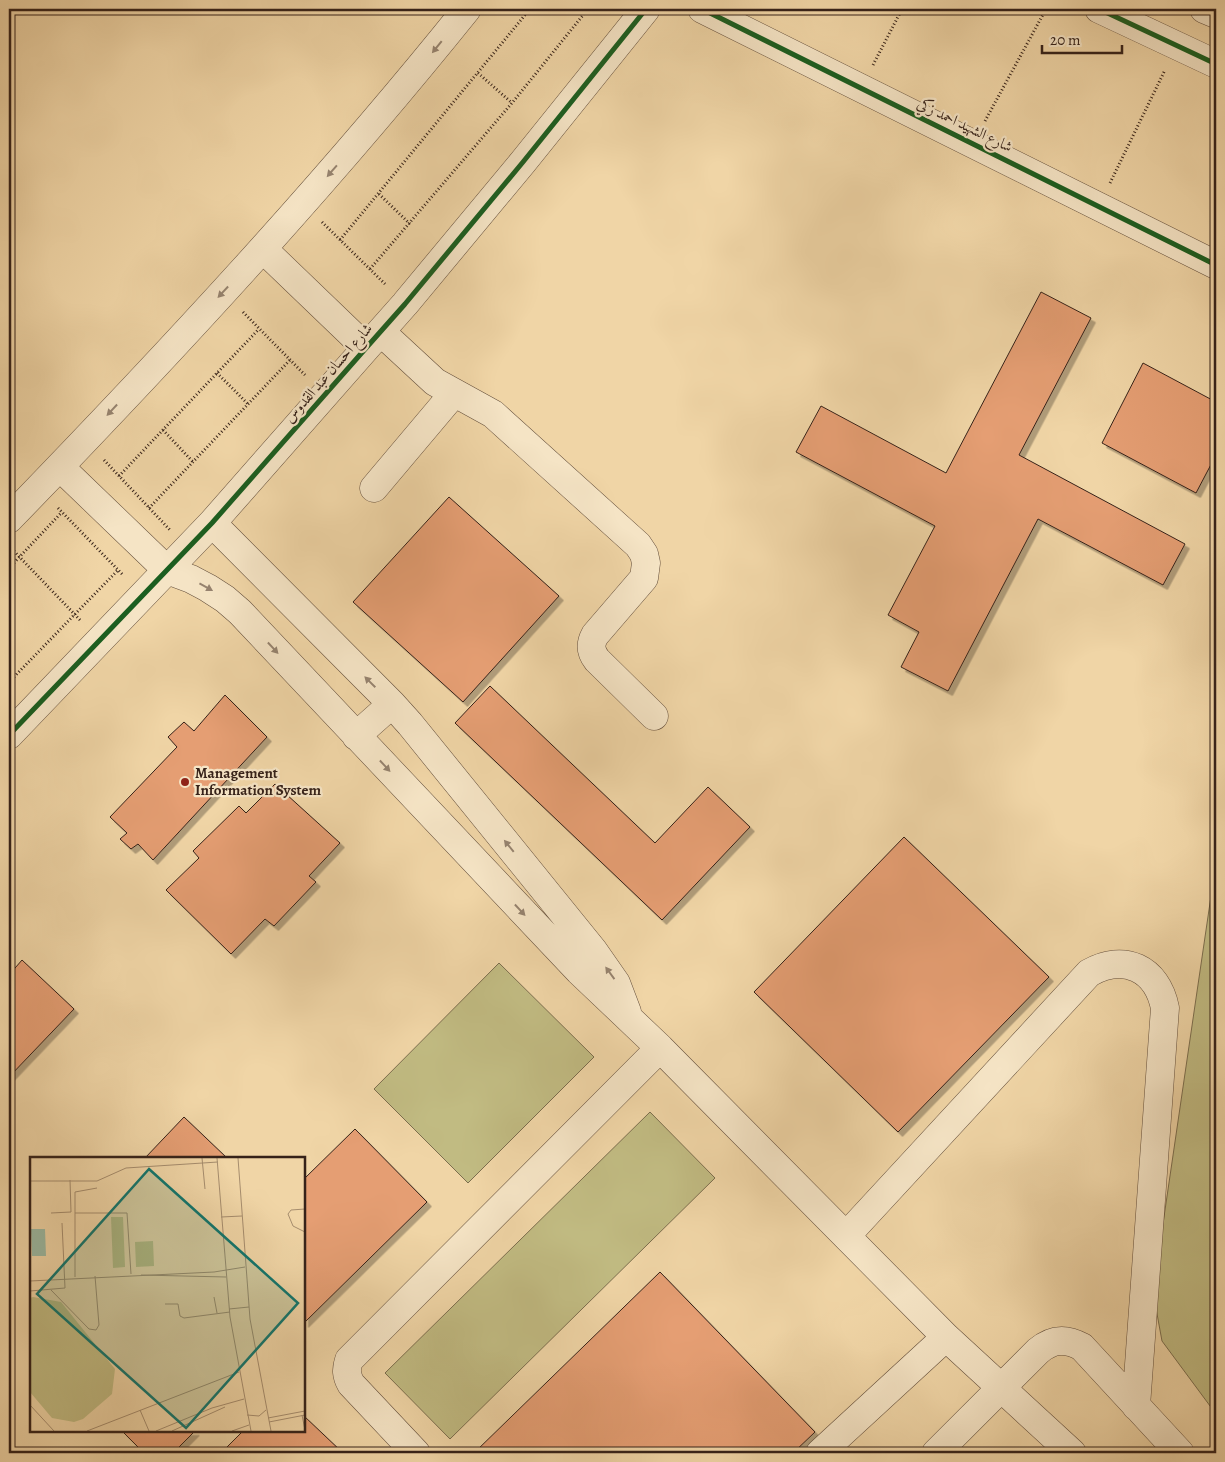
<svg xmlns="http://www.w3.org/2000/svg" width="1225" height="1462" font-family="Alegreya,Amiri,serif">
  <defs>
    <filter id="shadow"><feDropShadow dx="4.5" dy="4.5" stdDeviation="0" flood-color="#0004"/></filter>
  </defs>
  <rect width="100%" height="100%" fill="#f0d5a6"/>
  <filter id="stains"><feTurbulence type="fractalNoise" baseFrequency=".004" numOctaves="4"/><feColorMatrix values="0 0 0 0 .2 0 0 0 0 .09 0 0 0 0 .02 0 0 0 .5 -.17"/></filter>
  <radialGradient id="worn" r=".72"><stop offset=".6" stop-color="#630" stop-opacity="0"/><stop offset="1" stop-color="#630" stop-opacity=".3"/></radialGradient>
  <!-- green -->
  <path fill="#c1bb82" stroke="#7c6e4e" d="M1216,862V1414L1162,1341L1153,1292Z
    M499,963L594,1057L468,1183L374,1089Z
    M650,1112L715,1178L450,1439L385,1373Z"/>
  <!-- building -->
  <path fill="#e59e73" stroke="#362219" filter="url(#shadow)" d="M1041,292L1091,318L1019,455L1185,544L1163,585L1038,519L948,691L901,667L919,632L888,615L935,526L796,452L821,406L946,473Z
    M1143,363L1216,402V455L1196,493L1102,443Z
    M449,497L559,596L463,702L353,602Z
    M490,686L655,843L708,787L750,827L662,920L455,723Z
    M225,695L267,737L153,860L138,844L131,849L120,839L127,833L110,817L177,747L168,737L184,722L194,731Z
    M275,784L340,843L309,876L316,882L274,926L265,919L231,954L166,890L199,858L193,851L239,806L246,813Z
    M904,837L1049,977L898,1132L754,992Z
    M22,960L74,1009L9,1077V975Z
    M184,1117L227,1158H145Z
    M355,1129L427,1202L304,1323V1179Z
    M660,1272L815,1432L793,1453H474Z
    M304,1416L343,1453H221L243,1431H304Z
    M122,1431H195L173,1453H144Z"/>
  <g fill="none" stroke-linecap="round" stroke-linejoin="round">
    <!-- minor casing -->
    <g stroke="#644f3c" stroke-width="29">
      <path id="minor" d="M702,9L1216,265
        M1099,9L1216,64
        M1204,9L1216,14
        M263,249L366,348
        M381,332L435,382L493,414L638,545L644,554L646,563L644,578L595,635C590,644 590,651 597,660L654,716
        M60,467L167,570L191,579L208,588L225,599L240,612L579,971L660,1048L946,1337L1072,1453
        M374,488L454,393
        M9,519C168,355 324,187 467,9
        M212,523L392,704L410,724L593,950L616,983L627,1012
        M9,735L212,523L366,348L405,304L523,162L646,9
        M356,736L392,704
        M846,1236L1089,973C1124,953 1157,968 1165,1008L1136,1406
        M416,1453L351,1384C346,1375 346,1369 349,1360L660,1048
        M820,1453L946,1337
        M936,1453L1038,1351C1052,1339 1066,1338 1082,1347L1180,1453"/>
    </g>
    <!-- path -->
    <path stroke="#362219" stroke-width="3" stroke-dasharray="1 2.5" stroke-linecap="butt" d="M873,65L902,9
      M478,73L512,103
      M985,121L1046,9
      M1110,183L1165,70
      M379,194L410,224
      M322,222L385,284
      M340,240L530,9
      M370,269L512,103L588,9
      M243,312L305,375
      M217,373L248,404
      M163,430L193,462
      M104,460L170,530
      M119,476L259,329
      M58,508L123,575
      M149,508L290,360
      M9,546L81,621
      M9,568L62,512
      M9,682L118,570"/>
    <!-- minor -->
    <use href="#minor" stroke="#f5e4c5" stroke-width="28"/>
    <!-- cycleway casing -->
    <g stroke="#f5e4c5" stroke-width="8">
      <path id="cycleway" d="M702,9L1216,265
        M1099,9L1216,64
        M9,735L212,523L366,348L405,304L523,162L646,9"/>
    </g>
    <!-- cycleway -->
    <use href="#cycleway" stroke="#1b5e20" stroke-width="5"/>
  </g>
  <!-- one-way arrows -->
  <defs><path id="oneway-solid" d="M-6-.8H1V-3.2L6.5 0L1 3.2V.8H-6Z" transform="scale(1.25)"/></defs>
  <g fill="#96836f">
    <use href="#oneway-solid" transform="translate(437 47) rotate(129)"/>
    <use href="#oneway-solid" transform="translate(332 171) rotate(131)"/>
    <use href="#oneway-solid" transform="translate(223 292) rotate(133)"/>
    <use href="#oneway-solid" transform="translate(112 410) rotate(133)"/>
    <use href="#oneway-solid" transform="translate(206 587) rotate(29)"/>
    <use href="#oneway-solid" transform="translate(273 648) rotate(47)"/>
    <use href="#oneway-solid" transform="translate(370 682) rotate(-135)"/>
    <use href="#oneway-solid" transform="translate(385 766) rotate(47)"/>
    <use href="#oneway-solid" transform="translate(509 846) rotate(-129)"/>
    <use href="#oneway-solid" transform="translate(520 910) rotate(47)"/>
    <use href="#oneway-solid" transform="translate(610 973) rotate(-126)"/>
  </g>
  <!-- markers -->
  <circle fill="#8f2418" stroke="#f5e4c5" stroke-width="2" cx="185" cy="782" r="5"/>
  <g text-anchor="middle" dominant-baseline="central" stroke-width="4.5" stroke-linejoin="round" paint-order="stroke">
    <!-- street labels -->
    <g font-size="15" fill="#362219" stroke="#f5e4c5">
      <text transform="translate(965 125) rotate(26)">شارع الشهيد احمد زكي</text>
      <text transform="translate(328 373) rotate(-49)">شارع احسان عبد القدوس</text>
    </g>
    <!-- poi labels -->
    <g font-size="15" font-weight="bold" fill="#362219" stroke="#f5e4c5" text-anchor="start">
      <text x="195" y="773">Management<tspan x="195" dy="17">Information System</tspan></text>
    </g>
  </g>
  <!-- overview -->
  <g transform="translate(30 1157)">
    <rect width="275" height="275" fill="#f0d5a6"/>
    <path d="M81,60H93L95,110L83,111ZM123,84L124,109L106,110L105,85ZM3,140L31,145L85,212L82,237L53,262L44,265L22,261L0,235V141Z" fill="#c1bb82"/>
    <path d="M1,72H15L16,99H2Z" fill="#9bb9a2"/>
    <path fill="none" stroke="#a68d6e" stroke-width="1" d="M172,1L175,32M187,1L200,160L221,274M208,1L220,162L241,274M0,24H67L96,11L188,5M275,52L261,53L258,57L263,69L275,75M21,56L41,55L40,23M45,56H97L101,117M191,60L212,59M111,118L196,120M45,120V35L67,31M0,124L184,115L215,110M21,133L59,172L66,173L69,168L65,119M0,134L35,131L32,66M184,140L187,156M135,147H148L150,159L154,161L200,155M199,152L219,150M0,248L24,274M110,253L119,274M217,258L229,259L236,253M272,258L275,273M238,261L275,254M239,265L275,258M57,274L209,215M126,274L182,251L214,242M142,274L195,250M202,274L219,268"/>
    <path fill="#0f766e" fill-opacity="0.15" stroke="#0f766e" stroke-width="2.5" d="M119,12L268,146L156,271L7,137Z"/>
    <rect width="275" height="275" fill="none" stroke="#362219" stroke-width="2.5"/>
  </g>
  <!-- margin -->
  <rect width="1225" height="1462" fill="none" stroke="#f0d5a6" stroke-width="30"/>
  <rect x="10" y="10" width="1205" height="1442" fill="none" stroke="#362219" stroke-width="2.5"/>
  <rect x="15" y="15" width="1195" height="1432" fill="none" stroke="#362219"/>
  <!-- scale -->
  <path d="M1042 45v8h80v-8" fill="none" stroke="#362219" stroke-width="2.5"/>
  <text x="1050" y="45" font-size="15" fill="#362219" stroke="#f5e4c5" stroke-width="4" paint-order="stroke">20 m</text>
  <rect width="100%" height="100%" filter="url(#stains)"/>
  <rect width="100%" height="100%" fill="url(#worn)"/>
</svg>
